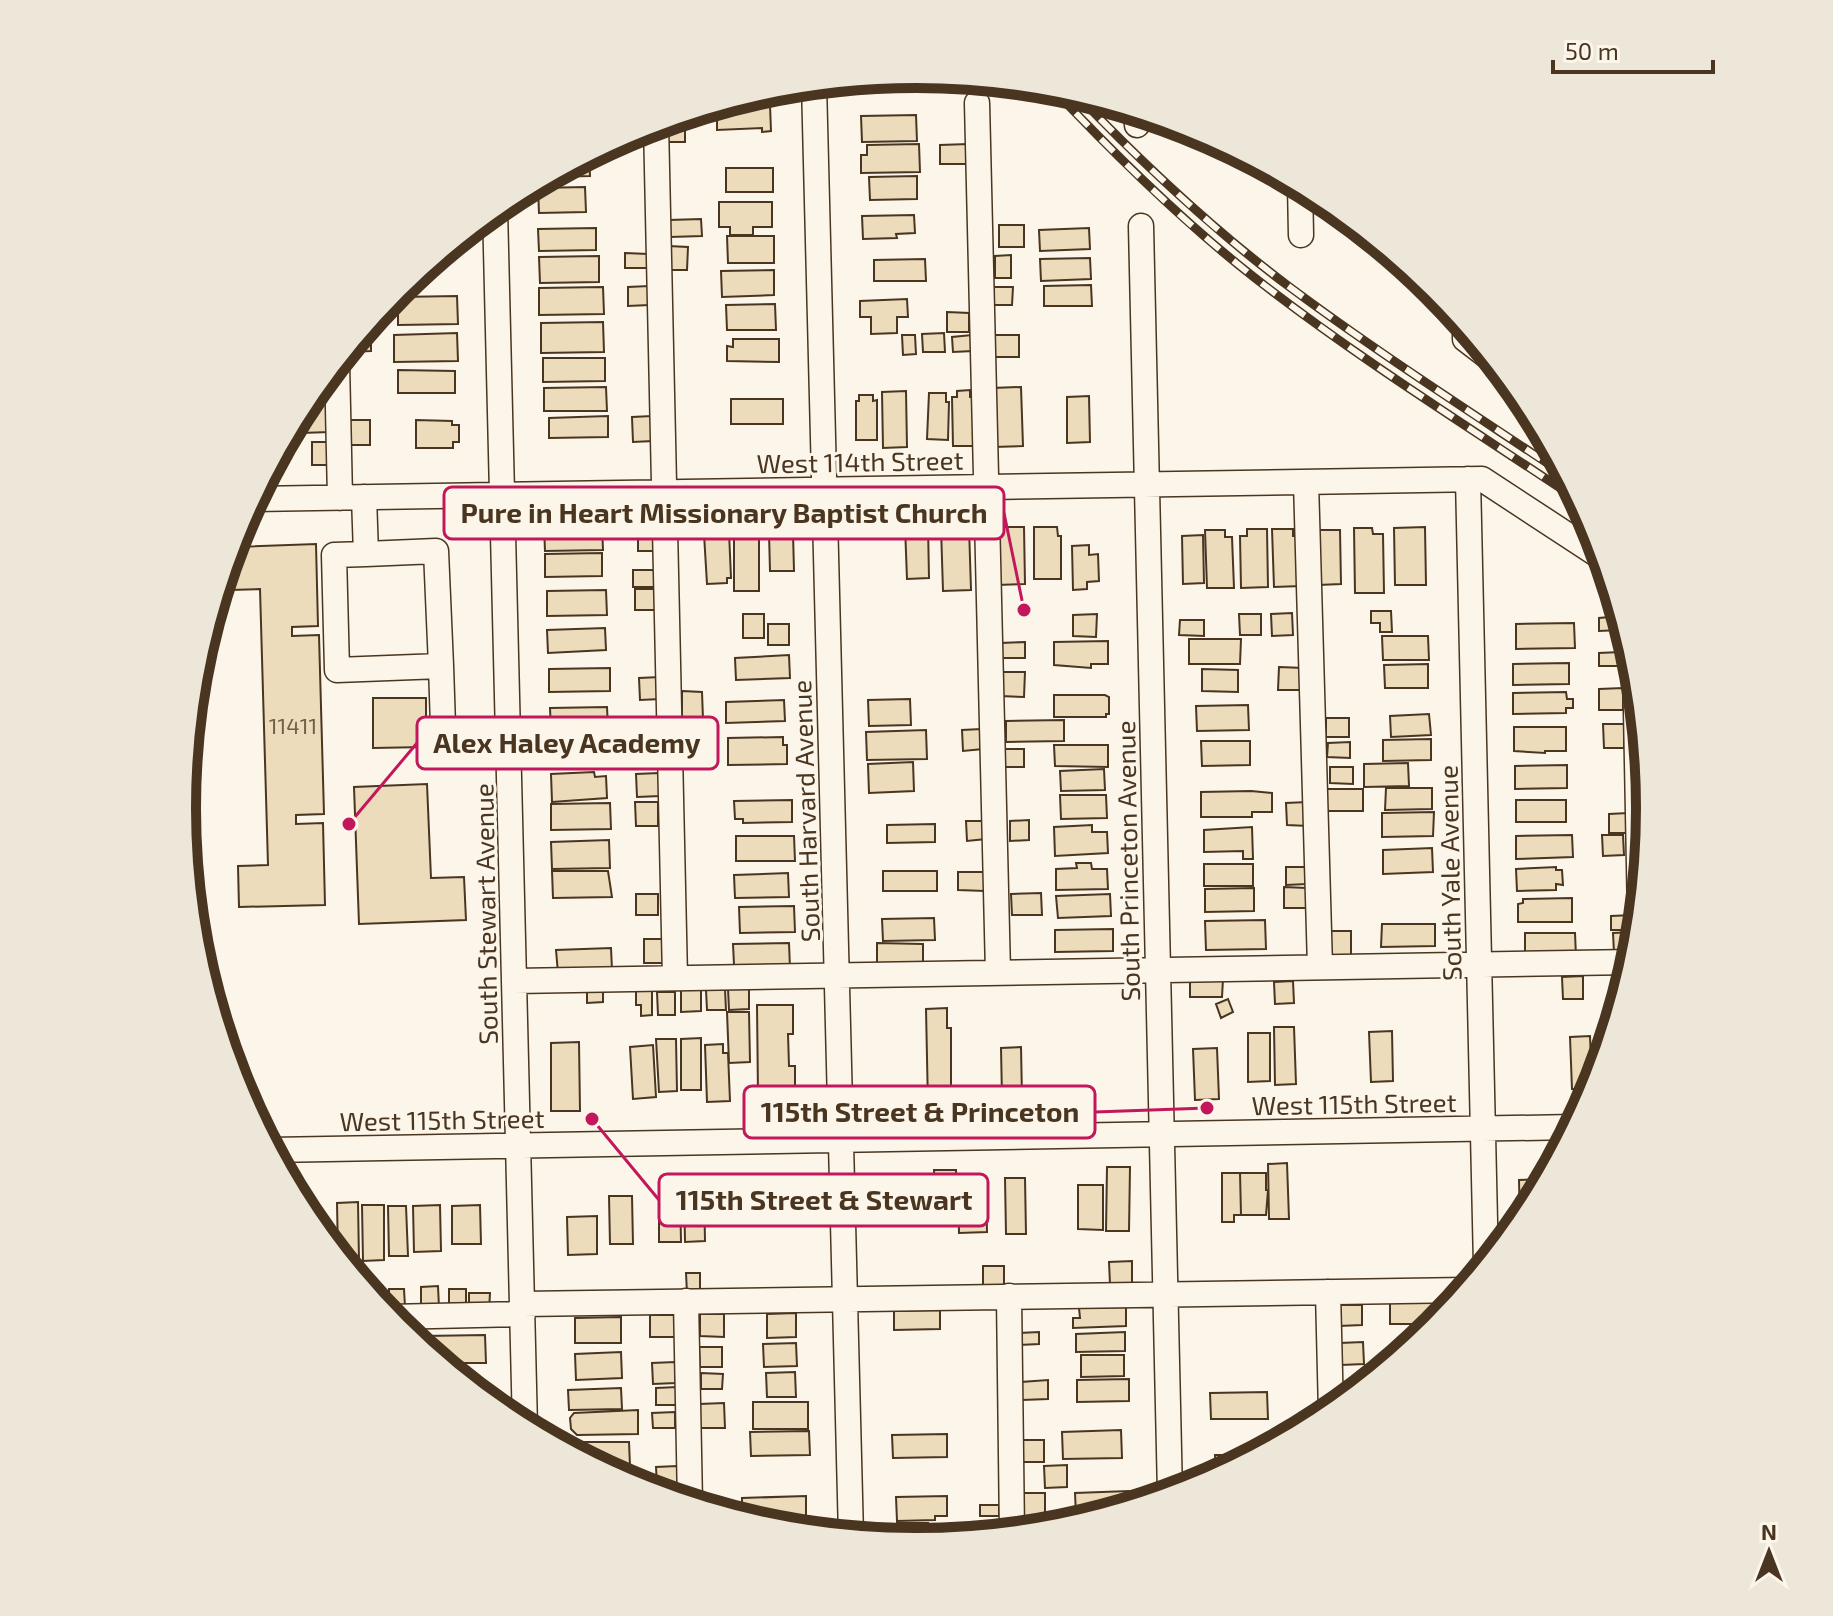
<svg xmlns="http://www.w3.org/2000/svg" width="1833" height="1616" font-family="'Exo 2',sans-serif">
  <rect width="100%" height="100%" fill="#fbf6e9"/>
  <!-- building -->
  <path fill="#ecdcbc" stroke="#4a3520" stroke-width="2" d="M770,105L771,131L762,132V128L717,130V110Z
    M916,115L917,141L862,142L861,116Z
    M685,120V142H663V122Z
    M919,144L920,172L861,173V155H867V145Z
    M968,144V164H940V145Z
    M589,155L590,176L547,177Z
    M726,168H773V192H726Z
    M917,176V199L870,200L869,177Z
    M585,187L586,212L539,213L538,188Z
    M719,202H772V227H753V235H730V227H719Z
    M914,215L915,233L896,234L897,238L863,239L862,216Z
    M701,219L702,236L670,237L669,220Z
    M999,225H1024V247H999Z
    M596,228V250L539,251L538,229Z
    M1089,228L1090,249L1040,251L1039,230Z
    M727,236H774V263H728Z
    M668,246L688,247L687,270H668Z
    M625,253L648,254V268H625Z
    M1011,255V278H995V256Z
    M599,256V282L540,283L539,257Z
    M1090,258L1091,279L1041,281L1040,259Z
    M925,259L926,281H874V260Z
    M774,270V295L722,297L721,271Z
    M1091,285L1092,306H1044V286Z
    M649,286V305L628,306V287Z
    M603,287L604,314L539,315V288Z
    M992,287H1013L1012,305H992Z
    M457,296L458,324L398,325V297Z
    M907,299L908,317H897V333L871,334V317H860V301Z
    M775,304L776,330H727L726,305Z
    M947,312L969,313V332H947Z
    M603,322L604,352L541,353V323Z
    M457,333L458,361L394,362V335Z
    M944,333L945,352H923L922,334Z
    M359,335H371V351L348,352Z
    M902,335H915L916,354L903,355Z
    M972,335L973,351L953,352L952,337Z
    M994,335H1019V357H994Z
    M733,339H779V362L727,361V346L733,347Z
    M543,358H605V381L543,382Z
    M398,370L455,371V393H398Z
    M606,387L607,411H544V388Z
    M1021,387L1023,446L994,447L992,388Z
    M970,390V397H976V446H953L952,397H957V391Z
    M906,391L907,447L883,448L882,392Z
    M929,393H946V402H949L948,440L927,439Z
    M859,395H873V401L877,400V440H856V401H859Z
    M310,396H329V432L302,433L303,412H307Z
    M1089,396L1090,442L1067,443V397Z
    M731,399H783V424H731Z
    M608,416V437L549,438V418Z
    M652,416L653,441L633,442L632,417Z
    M349,420H370V445H349Z
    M416,420L452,421V425H459V442H453V448H416Z
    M312,442H333L332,465H312Z
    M602,525L603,550L545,551L544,526Z
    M928,525L929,578L907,579L905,526Z
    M969,527L971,590L943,591L941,528Z
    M996,527H1024L1025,584L997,585Z
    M1034,527H1057L1058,536H1061V579H1034Z
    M1425,527L1426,585H1395L1394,528Z
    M1354,528H1372L1373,534H1383L1384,593H1355Z
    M1247,529H1267L1268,587L1241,588L1240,536H1247Z
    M1272,529H1293V536H1299L1301,586L1274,587Z
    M638,530H655L656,551H638Z
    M1205,530H1225V537H1232L1234,588H1207Z
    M1316,530H1340L1341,584L1318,585Z
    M729,532L731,578H727V583L707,584L704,534Z
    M734,532H759V591H734Z
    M769,533H793L794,571H770Z
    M1203,535L1204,583L1183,584L1182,536Z
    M316,544L318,626L292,627V636L319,635L324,814L296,815V824L323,823L325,905L239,907L238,866L268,865L260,589L230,590L229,559L232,547Z
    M1089,545V555L1098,554L1099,581L1087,582V589L1073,590L1072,546Z
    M602,553V576L545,577V554Z
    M633,570H655V587H633Z
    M635,589H655L656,610H635Z
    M606,590L607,615L547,616V591Z
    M1371,611H1391L1392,632H1380V623H1371Z
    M1292,613L1293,635L1272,636L1271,614Z
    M743,614H764V638H743Z
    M1097,614L1096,637L1073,636V615Z
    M1239,614H1261V635H1240Z
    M1620,616V630L1599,631V618Z
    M1180,620H1204V636L1179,635Z
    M1574,623L1575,648L1516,649V624Z
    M768,624H789V645H768Z
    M605,628L606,650L548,653L547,630Z
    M1382,636H1428L1429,660H1383Z
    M1189,639H1241L1240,664H1189Z
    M1108,641V664H1091V668L1054,665V642Z
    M1025,642V658H1000L1001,643Z
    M1620,652L1621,666H1599V653Z
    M789,655L790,678L736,680L735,658Z
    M1569,663V684L1513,685V664Z
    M1428,664V688H1385L1384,665Z
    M1279,667L1304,668V690H1278Z
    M610,668V691L549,692V669Z
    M1202,669L1238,670V692L1202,691Z
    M1000,672H1025L1024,697L1000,696Z
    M660,677L661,699L640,700L639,678Z
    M1623,688V710H1599V689Z
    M682,691L702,692L703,719H682Z
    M1566,692L1567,699H1573V708H1566V713L1513,714V693Z
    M1054,695H1105L1109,697V714H1106V717H1054Z
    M373,698H426V747L373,748Z
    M910,699L911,725L869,726L868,700Z
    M784,700L785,721L726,723V702Z
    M1248,705L1249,730L1197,731L1196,706Z
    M607,707L608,728L551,731L550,708Z
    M1429,714L1431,735L1391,737L1390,716Z
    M1326,718H1349V737H1326Z
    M1064,720V741L1006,742V721Z
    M1603,724H1624V748H1604Z
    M1514,727H1566V751H1545V753L1514,751Z
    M981,729L983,749L963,751L962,730Z
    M926,730L927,759L867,760L866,732Z
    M783,737V745H787V764L728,765V738Z
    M1431,739V760L1383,761V740Z
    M1201,741H1250V765L1202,766Z
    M1350,742V758L1327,757L1328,743Z
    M1054,745H1108V767L1055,766Z
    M1005,749H1024V767H1005Z
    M913,762L914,791L869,793L868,764Z
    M1408,763L1409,786L1364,787V764Z
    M1567,765V788L1515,789V766Z
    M1330,767H1353V784L1330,783Z
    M1104,769L1105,790L1061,791L1060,771Z
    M594,772L595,777L606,776L607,798L552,802L551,774Z
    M659,773L660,796L637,797L636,774Z
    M427,784L431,878L464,877L466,920L359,924L354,787Z
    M1386,788H1432V809L1385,810Z
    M1324,789H1363V811H1324Z
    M1251,791L1272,793V812H1252V817H1201V792Z
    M1060,795H1106L1107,818L1061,819Z
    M792,800V822L743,823V819H735L734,801Z
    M1516,800H1566V822H1516Z
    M635,802H658V826H636Z
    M1307,802L1308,826L1287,825L1286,803Z
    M610,803L611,829L551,830V804Z
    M1434,812L1433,836L1382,837V813Z
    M1628,813V833H1609V814Z
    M1029,820V840L1010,841V821Z
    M966,821H985L986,839L967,841Z
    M935,824V842L887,843V825Z
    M1092,825V832H1107L1108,853L1055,856L1054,827Z
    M1252,827L1253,859H1243V851L1204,852V830Z
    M1572,835L1573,857L1516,859V836Z
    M1602,835H1623L1624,855L1603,856Z
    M736,836H794L795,861H736Z
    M609,840L610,868L552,869L551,842Z
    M1432,848L1433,872L1383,874V850Z
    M1076,863H1091L1092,869H1107L1108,889L1056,890V869L1077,868Z
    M1204,864H1253V886H1204Z
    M1286,867H1307V884L1286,885Z
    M1556,867V870H1562L1563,885L1556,884V890L1517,891L1516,869Z
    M552,871H608L612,897L553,898Z
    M883,871H937V891H883Z
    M958,872H985V891L958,890Z
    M788,873L789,897L735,898L734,875Z
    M1284,887L1307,888V908H1284Z
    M1254,888V911L1205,912V889Z
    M1041,893L1042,915H1012L1011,894Z
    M636,894H658V915H636Z
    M1110,894L1111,916L1058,918L1056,896Z
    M1572,898V922H1518V904L1523,903V899Z
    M794,906L795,932L740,933L739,907Z
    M1633,915L1634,930H1611V916Z
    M934,918L935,940L883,941L882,919Z
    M1265,920L1266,949L1206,950L1205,921Z
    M1382,924H1435V946L1381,947Z
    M1113,929V951L1055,952V930Z
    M1330,931H1351V960H1331Z
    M1633,932L1634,952L1614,953L1613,933Z
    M1525,933H1575L1576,957H1525Z
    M644,939H666L667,963H644Z
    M789,943L790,968L741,969V965H734L733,944Z
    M877,943L923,944V964H877Z
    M611,948L612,970L558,973L556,950Z
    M1583,976V999H1563L1562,977Z
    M1190,978L1223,979L1222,997H1190Z
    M1293,981L1294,1003L1275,1004L1274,982Z
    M749,988V1009L729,1010L728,989Z
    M603,989V1002L587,1003V990Z
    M701,989V1011L681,1012V990Z
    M725,989L726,1010H707L706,990Z
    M636,990H652V1015L641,1016V1005H636Z
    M657,992H675V1015H658Z
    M1228,999L1233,1012L1221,1018L1216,1004Z
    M757,1005H793V1034H788L789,1066H795V1095H758Z
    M947,1008V1028H951V1105L928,1106L926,1009Z
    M727,1012H749L750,1062L729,1063Z
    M1274,1027H1294L1296,1084L1275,1085Z
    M1392,1031L1393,1081L1371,1082L1369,1032Z
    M1248,1033H1270V1081L1248,1082Z
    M1590,1036L1592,1089H1572L1570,1037Z
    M701,1038V1090H681V1039Z
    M656,1039H676L677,1091L659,1092Z
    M579,1042L580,1111H551V1043Z
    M723,1044V1053H728L730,1101L707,1102L705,1045Z
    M653,1045L656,1097L633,1099L630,1047Z
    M1021,1047L1022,1097H1002L1001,1048Z
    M1217,1048L1219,1099L1195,1100L1193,1049Z
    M1287,1163L1289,1219H1269L1268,1164Z
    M1107,1167H1130L1129,1231H1106Z
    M934,1170H956L958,1225L936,1226Z
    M1222,1173H1240L1241,1215H1234V1222H1222Z
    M1240,1173H1266V1190H1268L1266,1215H1241Z
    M1005,1178H1025L1026,1234H1006Z
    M1545,1179L1527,1216L1520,1224L1519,1180Z
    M958,1183H986L987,1232L959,1233Z
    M1078,1185H1103V1230L1078,1229Z
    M684,1187H704L705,1241L685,1242Z
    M659,1188H680L681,1242H659Z
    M609,1196H632L633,1244H610Z
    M358,1202L359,1261H343L338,1255L337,1203Z
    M362,1205H384V1260L363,1261Z
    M440,1205L441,1251L414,1252L413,1206Z
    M480,1205L481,1244H452V1206Z
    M388,1206H406L408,1256H389Z
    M597,1216V1254L568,1255L567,1217Z
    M1132,1261V1284H1110L1109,1262Z
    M983,1266H1004V1288H983Z
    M686,1273H700V1293H687Z
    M383,1286L384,1309H383L369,1292V1287Z
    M438,1286L439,1308L421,1309V1287Z
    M389,1289H404L405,1307L389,1308Z
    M449,1289H466V1310H449Z
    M469,1293H490L489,1311H469Z
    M1390,1301H1445V1315L1438,1324H1390Z
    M1339,1305H1362V1325L1339,1326Z
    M1126,1307V1326L1073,1328V1318H1080L1079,1308Z
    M940,1310V1329L894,1330V1311Z
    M796,1313V1337L767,1338V1314Z
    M700,1314H724V1337L700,1336Z
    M650,1315H676V1337H650Z
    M621,1317V1343H575V1318Z
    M1039,1332V1344L1019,1345V1333Z
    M1125,1332V1351L1076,1352V1334Z
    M485,1335L486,1363H445V1358H435L419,1345L425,1343L424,1336Z
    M1421,1339L1398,1357V1340Z
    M1363,1342L1364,1364L1341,1365L1340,1343Z
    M796,1343L797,1366L764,1367L763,1344Z
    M699,1347H722V1367H700Z
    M621,1352L622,1378L576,1380L575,1354Z
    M1081,1355H1124V1376L1081,1377Z
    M675,1362L676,1383L653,1384L652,1363Z
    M795,1372L796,1397H767L766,1373Z
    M701,1373L723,1374L722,1389H701Z
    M1129,1379V1401L1077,1402V1380Z
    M1048,1380V1399L1022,1400L1021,1382Z
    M677,1387V1405H656V1388Z
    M621,1388L622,1409L569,1410L568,1390Z
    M1267,1392L1268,1419H1211L1210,1393Z
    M753,1402H808V1429H753Z
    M724,1403L725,1428H700L699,1404Z
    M638,1410V1434L577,1435L571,1429L570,1418L574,1413Z
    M675,1412V1428H653L652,1413Z
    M1121,1430L1122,1458L1063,1459L1062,1432Z
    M809,1431L810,1455L751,1456L750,1432Z
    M947,1434V1457L893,1458L892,1435Z
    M1021,1440H1044V1462H1021Z
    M572,1442H629L630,1466H599L572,1452Z
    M1215,1455H1256L1216,1476Z
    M1067,1465V1487L1045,1488L1044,1466Z
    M677,1466L678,1485H657L656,1467Z
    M1129,1491V1507L1096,1517L1076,1515L1075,1493Z
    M1024,1493H1045V1516H1024Z
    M806,1496V1518H742V1498Z
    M947,1496V1516H935V1520L897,1521L896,1497Z
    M980,1505H999V1516H980Z
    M974,1522H996V1534L974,1536Z
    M806,1523V1531L760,1524Z
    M897,1523H928V1528L956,1527V1538L916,1542L897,1540Z"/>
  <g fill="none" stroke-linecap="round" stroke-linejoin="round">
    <!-- minor casing -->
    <g stroke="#4a3520" stroke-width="27">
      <path id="minor" d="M814,84L851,1536
        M977,103L998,973
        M1136,111L1137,125
        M656,124L675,978
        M1300,185L1301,235
        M495,209L525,1427
        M1141,226L1170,1494
        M1465,324V339L1495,362
        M337,363L340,498
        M1468,479L1486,1265
        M1306,482L1320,967
        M364,497L366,554L334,555L337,670L441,666L444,756
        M253,499L1482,479L1604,559
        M366,554L436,551L441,666
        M1635,659L1640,918
        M185,785L186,846
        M515,981L1633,962
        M271,1150L1574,1127
        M1328,1292L1331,1413
        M1009,1296L1012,1533
        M686,1301L690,1503
        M523,1304L1466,1290
        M389,1317L523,1314"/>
    </g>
    <!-- minor -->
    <use href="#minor" stroke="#fbf6e9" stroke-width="24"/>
    <!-- rail casing -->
    <g stroke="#4a3520" stroke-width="9">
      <path id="rail" d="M1051,87C1115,155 1182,221 1255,278C1359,359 1472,429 1581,502
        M1075,93C1141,162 1210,227 1287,285C1378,353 1474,414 1568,477"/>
    </g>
    <!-- rail -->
    <use href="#rail" stroke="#fbf6e9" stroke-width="6" stroke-dasharray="18" stroke-linecap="butt"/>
  </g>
  <g text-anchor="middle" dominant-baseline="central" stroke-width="6" stroke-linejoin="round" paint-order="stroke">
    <!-- number labels -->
    <g font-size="22" fill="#725f47">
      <text x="293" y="725">11411</text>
    </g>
    <!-- street labels -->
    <g font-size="26" fill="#4a3520" stroke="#fbf6e9">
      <text transform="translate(860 461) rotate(-1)">West 114th Street</text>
      <text transform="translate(805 811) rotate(-92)">South Harvard Avenue</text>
      <text transform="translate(1127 861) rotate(-91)">South Princeton Avenue</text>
      <text transform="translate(1449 873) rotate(-91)">South Yale Avenue</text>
      <text transform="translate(485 914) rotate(-91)">South Stewart Avenue</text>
      <text transform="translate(1354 1103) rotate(-1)">West 115th Street</text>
      <text transform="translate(442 1119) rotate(-1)">West 115th Street</text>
    </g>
  </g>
  <!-- crop -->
  <path d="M0 0H1833V1616H0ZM196 808a720 720 0 1 1 1440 0a720 720 0 1 1-1440 0Z" fill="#ede7d9" fill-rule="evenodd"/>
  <path fill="none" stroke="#4a3520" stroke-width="10" d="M196 808a720 720 0 1 1 1440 0a720 720 0 1 1-1440 0Z"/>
  <!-- callouts -->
  <path fill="none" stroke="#c2185b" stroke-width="3" d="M1024 610L1004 513M349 824L417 743M1207 1108L1095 1112M592 1119L659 1200"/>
  <g fill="#c2185b" stroke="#fbf6e9" stroke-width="3">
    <circle cx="1024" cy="610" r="8"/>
    <circle cx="349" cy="824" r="8"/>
    <circle cx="1207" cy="1108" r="8"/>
    <circle cx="592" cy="1119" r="8"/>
  </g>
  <g fill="#fbf6e9" stroke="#c2185b" stroke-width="3">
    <rect x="444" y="487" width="560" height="52" rx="8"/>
    <rect x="417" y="717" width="301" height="52" rx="8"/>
    <rect x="744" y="1086" width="351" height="52" rx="8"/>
    <rect x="659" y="1174" width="329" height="52" rx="8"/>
  </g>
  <g font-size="28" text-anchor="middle" font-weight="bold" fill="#4a3520">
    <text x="724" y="523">Pure in Heart Missionary Baptist Church</text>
    <text x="567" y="753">Alex Haley Academy</text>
    <text x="920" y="1122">115th Street &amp; Princeton</text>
    <text x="824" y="1210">115th Street &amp; Stewart</text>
  </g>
  <!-- north arrow -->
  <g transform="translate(1769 1552)" stroke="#fbf6e9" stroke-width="6" paint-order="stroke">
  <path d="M0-6L14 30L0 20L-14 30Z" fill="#4a3520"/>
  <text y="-12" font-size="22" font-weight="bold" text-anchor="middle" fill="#4a3520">N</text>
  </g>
  <!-- scale -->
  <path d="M1553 60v12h160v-12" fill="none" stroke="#4a3520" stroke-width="4"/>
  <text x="1565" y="60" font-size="24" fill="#4a3520" stroke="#fbf6e9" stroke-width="6" paint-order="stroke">50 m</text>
</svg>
